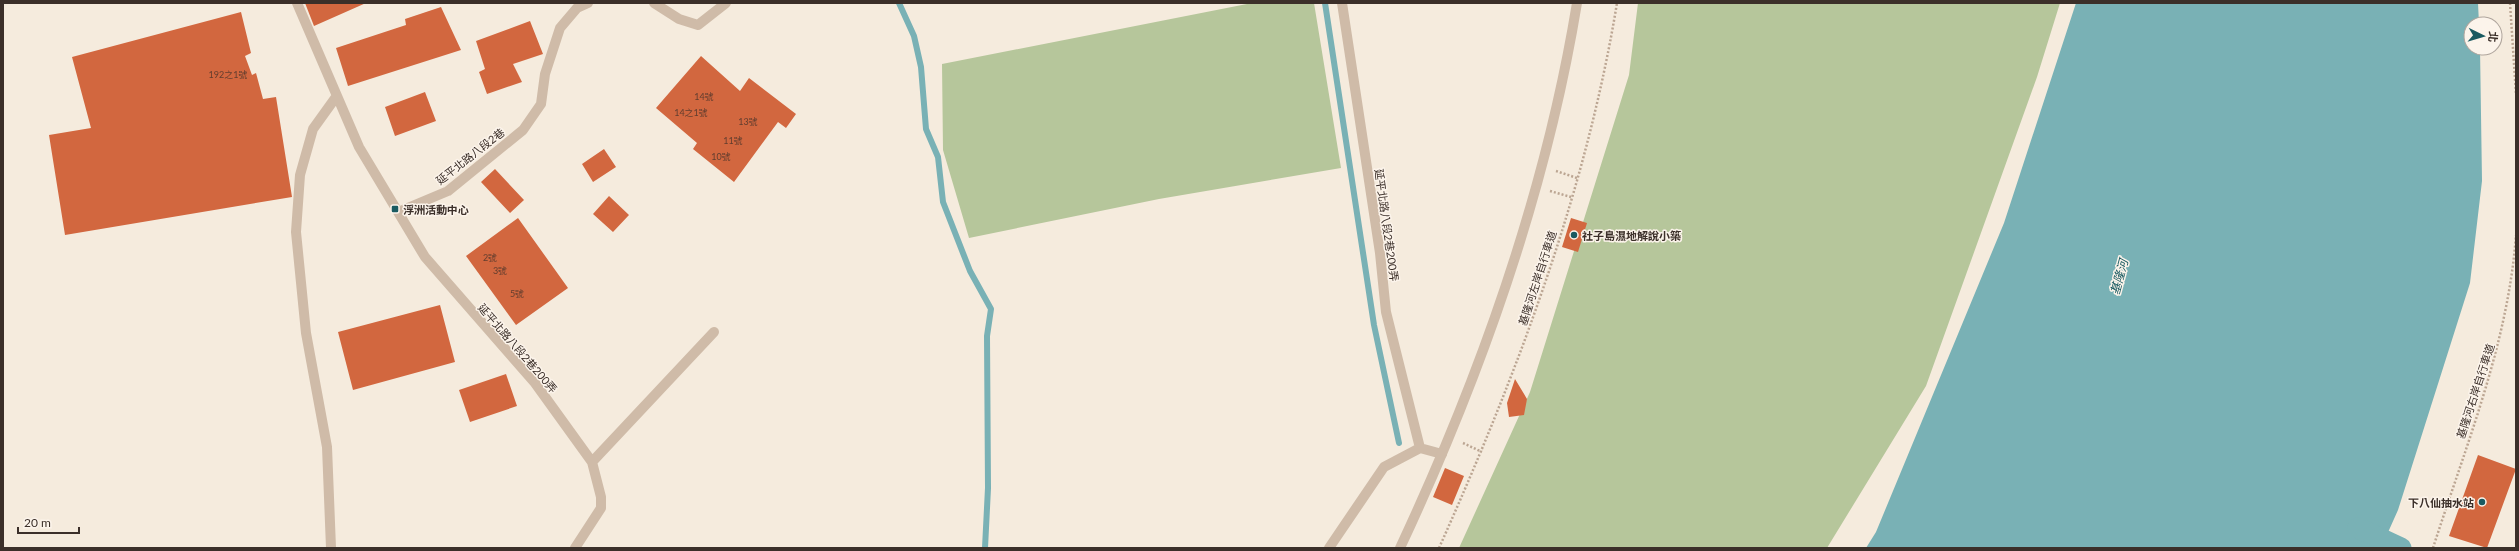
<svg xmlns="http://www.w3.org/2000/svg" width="2519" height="551" font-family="Lato,'Noto Sans TC',sans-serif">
  <rect width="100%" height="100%" fill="#f5ebdd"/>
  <!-- green -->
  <path fill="#b6c69b" d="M1252,3H1314L1341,168L1159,199L969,238L943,150L942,64Z
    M1638,3H2060L2037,77L1926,386L1827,548H1459L1530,392L1629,75Z"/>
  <!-- water -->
  <path fill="#79b1b5" d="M2076,3H2478L2479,24H2471V48H2480L2482,181L2470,283L2398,510L2381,548H1866L1876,532L2004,223Z"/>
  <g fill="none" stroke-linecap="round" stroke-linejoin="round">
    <!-- stream -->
    <path stroke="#79b1b5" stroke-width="6" d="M899,3L914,36L921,67L926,129L938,157L943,202L970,271L991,309L987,336L988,488L985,548
      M1325,3L1374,325L1399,443"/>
    <!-- canal -->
    <path stroke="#79b1b5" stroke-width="21" d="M2358,528L2401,548"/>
  </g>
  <!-- building -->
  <path fill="#d2673f" d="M305,3H366L314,26Z
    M441,7L461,50L348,86L336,48L406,25L405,19Z
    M241,12L251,53L245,56L252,75L256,73L263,99L276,97L292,197L65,235L49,135L91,128L72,57Z
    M530,21L543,54L513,64L522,82L487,94L479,72L485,69L476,41Z
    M701,56L740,91L749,78L796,114L786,128L778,122L734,182L693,149L697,143L656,108Z
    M425,92L436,121L395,136L385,107Z
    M604,149L616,167L593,182L582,164Z
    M495,169L524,200L510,213L481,182Z
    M609,196L629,215L613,232L593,214Z
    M518,218L568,288L516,325L466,256Z
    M1571,218L1587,223L1578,252L1562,247Z
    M440,305L455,362L353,390L338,332Z
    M506,374L517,406L470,422L459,390Z
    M1515,379L1527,399L1524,415L1509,417L1507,403Z
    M2478,455L2516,469L2487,548L2449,536Z
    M1445,468L1464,476L1452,505L1433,497Z"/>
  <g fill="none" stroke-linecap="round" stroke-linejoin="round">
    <!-- path -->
    <path stroke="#bba592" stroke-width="2.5" stroke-dasharray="2 2" stroke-linecap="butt" d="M2510,3L2516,94
      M1556,171L1577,178
      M1550,191L1571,197
      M1463,443L1482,452
      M1439,548C1517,374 1586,192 1617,3
      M2433,548C2466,445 2508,344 2516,235"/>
    <!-- lane -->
    <path stroke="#cfbba8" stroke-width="10" d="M297,3L359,147L425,257L535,383L592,462L601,497V508L575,548
      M654,3L679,19L698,25L726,3
      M1342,3L1380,253L1386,312L1420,448
      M398,212L448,191L523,130L541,104L545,74L560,28L577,8L588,3
      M592,462L714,332
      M331,548L327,447L306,333L296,232L300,175L313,129L336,97
      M1329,548L1384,467L1420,448L1442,454"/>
    <!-- street -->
    <path stroke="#cfbba8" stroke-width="10" d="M1400,548C1481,375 1546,192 1577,3"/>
  </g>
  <!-- markers -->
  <g fill="#195a61" stroke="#fcf4eb" stroke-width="1.5">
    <rect x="391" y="205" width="8" height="8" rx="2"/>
    <circle cx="1574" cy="235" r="4"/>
    <circle cx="2482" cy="502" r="4"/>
  </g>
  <g text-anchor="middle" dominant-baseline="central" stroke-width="3" stroke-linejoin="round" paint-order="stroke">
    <!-- number labels -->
    <g font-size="9" fill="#613d2e">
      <text x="228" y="74">192之1號</text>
      <text x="704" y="96">14號</text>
      <text x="691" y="112">14之1號</text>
      <text x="748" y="121">13號</text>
      <text x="733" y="140">11號</text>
      <text x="721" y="156">10號</text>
      <text x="490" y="257">2號</text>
      <text x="500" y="270">3號</text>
      <text x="517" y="293">5號</text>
    </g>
    <!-- street labels -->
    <g font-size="11" fill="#3b2f29" stroke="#fcf4eb">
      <text transform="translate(470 156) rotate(-38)">延平北路八段2巷</text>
      <text transform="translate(1387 225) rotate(82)">延平北路八段2巷200弄</text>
      <text transform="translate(1537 278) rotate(-72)">基隆河左岸自行車道</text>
      <text transform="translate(518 348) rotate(49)">延平北路八段2巷200弄</text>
      <text transform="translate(2475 391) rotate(-72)">基隆河右岸自行車道</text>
    </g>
    <!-- poi labels -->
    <g font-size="11" font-weight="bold" fill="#3b2f29" stroke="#fcf4eb" text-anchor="start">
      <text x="403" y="209">浮洲活動中心</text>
      <text x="1582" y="235">社子島濕地解說小築</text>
      <text x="2474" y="502" text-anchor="end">下八仙抽水站</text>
    </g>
    <!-- water labels -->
    <g font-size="12" font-style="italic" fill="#195a61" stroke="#fcf4eb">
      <text transform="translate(2119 277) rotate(-75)">基隆河</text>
    </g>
  </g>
  <!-- border -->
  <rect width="2519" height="551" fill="none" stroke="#3b2f29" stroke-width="8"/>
  <!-- north arrow -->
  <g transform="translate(2483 36) rotate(95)"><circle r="19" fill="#fcf4eb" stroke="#afa59d"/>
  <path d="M0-3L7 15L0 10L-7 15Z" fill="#195a61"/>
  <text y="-6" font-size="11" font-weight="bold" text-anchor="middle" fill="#3b2f29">北</text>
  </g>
  <!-- scale -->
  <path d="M18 527v6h61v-6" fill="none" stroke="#3b2f29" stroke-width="2"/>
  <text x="24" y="527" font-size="12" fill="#3b2f29" stroke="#fcf4eb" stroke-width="3" paint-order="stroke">20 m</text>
</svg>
